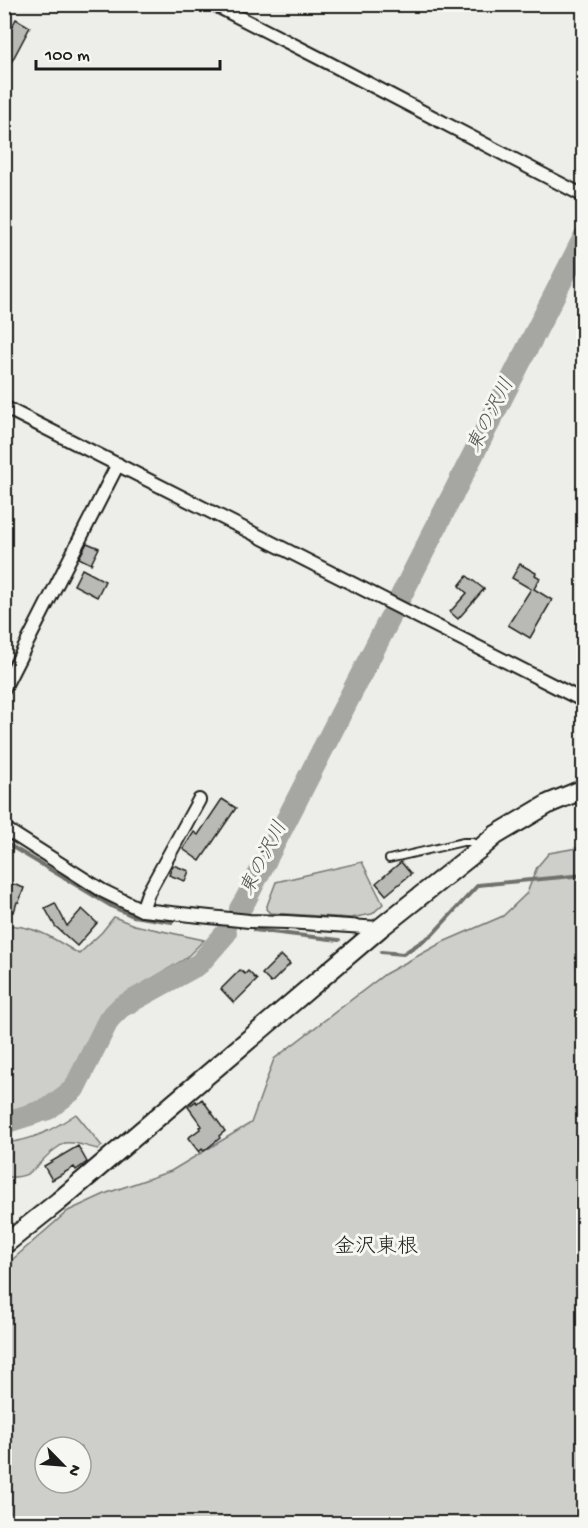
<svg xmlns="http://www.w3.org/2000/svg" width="588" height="1528" font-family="'Gochi Hand','Klee One',sans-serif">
  <rect width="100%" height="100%" fill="#edede9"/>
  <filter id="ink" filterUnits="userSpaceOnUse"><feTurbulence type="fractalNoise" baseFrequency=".0167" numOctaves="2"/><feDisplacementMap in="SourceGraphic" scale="12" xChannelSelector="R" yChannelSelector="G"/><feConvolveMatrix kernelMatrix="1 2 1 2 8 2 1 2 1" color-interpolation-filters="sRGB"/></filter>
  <g filter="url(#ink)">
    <!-- green -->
    <path fill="#cececb" stroke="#757574" stroke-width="1.5" fill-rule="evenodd" d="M583,847V1523H5V1266L68,1211L107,1193L171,1171L251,1123L274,1059L385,974L443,942L503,916L527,893L537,867L549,853ZM45,1447H81V1483H45Z
      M362,862L383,904L372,914L351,918L270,913L266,909L268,903L276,882Z
      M114,917L134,925L204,940L185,959L119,998L110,1005L97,1021L75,1070L65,1084L51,1097L29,1106L5,1112V925C36,926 53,938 79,954L102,932Z
      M76,1114L102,1146L98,1149C87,1147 76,1141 65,1143C62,1144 60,1146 57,1148C34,1163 37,1179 5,1177V1143C34,1140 52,1130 76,1114Z"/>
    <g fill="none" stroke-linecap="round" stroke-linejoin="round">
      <!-- stream -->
      <path stroke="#6f6f6d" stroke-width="4" d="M4,842L113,907L133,916L172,922
        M254,930L339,940
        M381,952L403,954L432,935L478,885L584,875"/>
      <!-- river -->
      <path stroke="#a6a6a3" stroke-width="22" d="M401,596L584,237
        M240,909L246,899L390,618
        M4,1123L48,1109L74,1089L109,1019L121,1007L199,964L226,933"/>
    </g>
    <!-- building -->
    <path fill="#b9b9b6" stroke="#1c1c1c" stroke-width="1.5" d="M16,19L30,27L4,76V41Z
      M87,543L99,548L91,564L79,558Z
      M520,564L536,573L535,575L540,578L534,589L552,600L530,638L508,625L531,589L512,578Z
      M82,569L105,581L97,597L74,585Z
      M467,576L484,589L458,619L450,612L467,593L459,586Z
      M222,799L236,808L200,861L183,849L194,832L198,835Z
      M401,862L411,874L386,895L376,883Z
      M173,865L189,871L185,881L169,875Z
      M7,882L24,888L19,902H17L14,912L4,909V891Z
      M55,903L67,926L82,909L97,923L77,946L55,926L45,908Z
      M281,955L290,964L271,983L262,974Z
      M240,970L245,974L248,971L257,980L234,1003L221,989Z
      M202,1099L225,1131L219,1136L220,1138L204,1151L202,1149L199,1152L188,1138L200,1129L199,1127L202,1126L188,1107L196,1101L197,1103Z
      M78,1146L87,1162L76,1170L74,1167L52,1180L44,1166Z"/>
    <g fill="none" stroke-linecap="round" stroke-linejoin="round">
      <!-- lane casing -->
      <g stroke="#1c1c1c" stroke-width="10">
        <path id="lane" d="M389,859L463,842H472L479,845"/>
      </g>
      <!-- street casing -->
      <g stroke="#1c1c1c" stroke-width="16">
        <path id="street" d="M213,4L323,60L584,196
          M4,407L584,701
          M4,688L118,464
          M4,828L103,891L142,910L249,921L287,922L380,928
          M142,910L148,893L199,800"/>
      </g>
      <!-- secondary casing -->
      <g stroke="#1c1c1c" stroke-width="22">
        <path id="secondary" d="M4,1245L59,1201L380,928L482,847L496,835L550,803L584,789"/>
      </g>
      <!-- lane -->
      <use href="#lane" stroke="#f6f6f2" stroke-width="6"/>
      <!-- street -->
      <use href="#street" stroke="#f6f6f2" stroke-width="12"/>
      <!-- secondary -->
      <use href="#secondary" stroke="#f6f6f2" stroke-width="18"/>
    </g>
  </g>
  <g text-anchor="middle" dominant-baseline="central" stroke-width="6" stroke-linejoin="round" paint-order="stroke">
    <!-- water labels -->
    <g font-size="20" font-style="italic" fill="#535352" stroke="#f6f6f2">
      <text transform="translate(492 416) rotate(-63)">東の沢川</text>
      <text transform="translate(265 859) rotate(-63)">東の沢川</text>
    </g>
    <!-- quarter labels -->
    <g font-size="21" fill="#1c1c1c" stroke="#f6f6f2">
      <text x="376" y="1248">金沢東根</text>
    </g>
  </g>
  <!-- margin -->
  <rect width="588" height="1528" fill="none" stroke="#f6f6f2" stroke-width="24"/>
  <rect x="12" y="12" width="564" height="1504" fill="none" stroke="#1c1c1c" stroke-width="2" filter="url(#ink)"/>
  <!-- north arrow -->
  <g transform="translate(63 1465) rotate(115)"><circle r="28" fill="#f6f6f2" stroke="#9f9f9c" stroke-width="1.5"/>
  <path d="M0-4.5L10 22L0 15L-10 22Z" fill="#1c1c1c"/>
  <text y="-9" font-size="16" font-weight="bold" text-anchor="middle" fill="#1c1c1c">N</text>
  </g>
  <!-- scale -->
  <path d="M36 60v9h184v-9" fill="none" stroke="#1c1c1c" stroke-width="3"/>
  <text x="45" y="60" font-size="18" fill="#1c1c1c" stroke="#f6f6f2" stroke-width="4.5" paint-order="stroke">100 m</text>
</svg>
